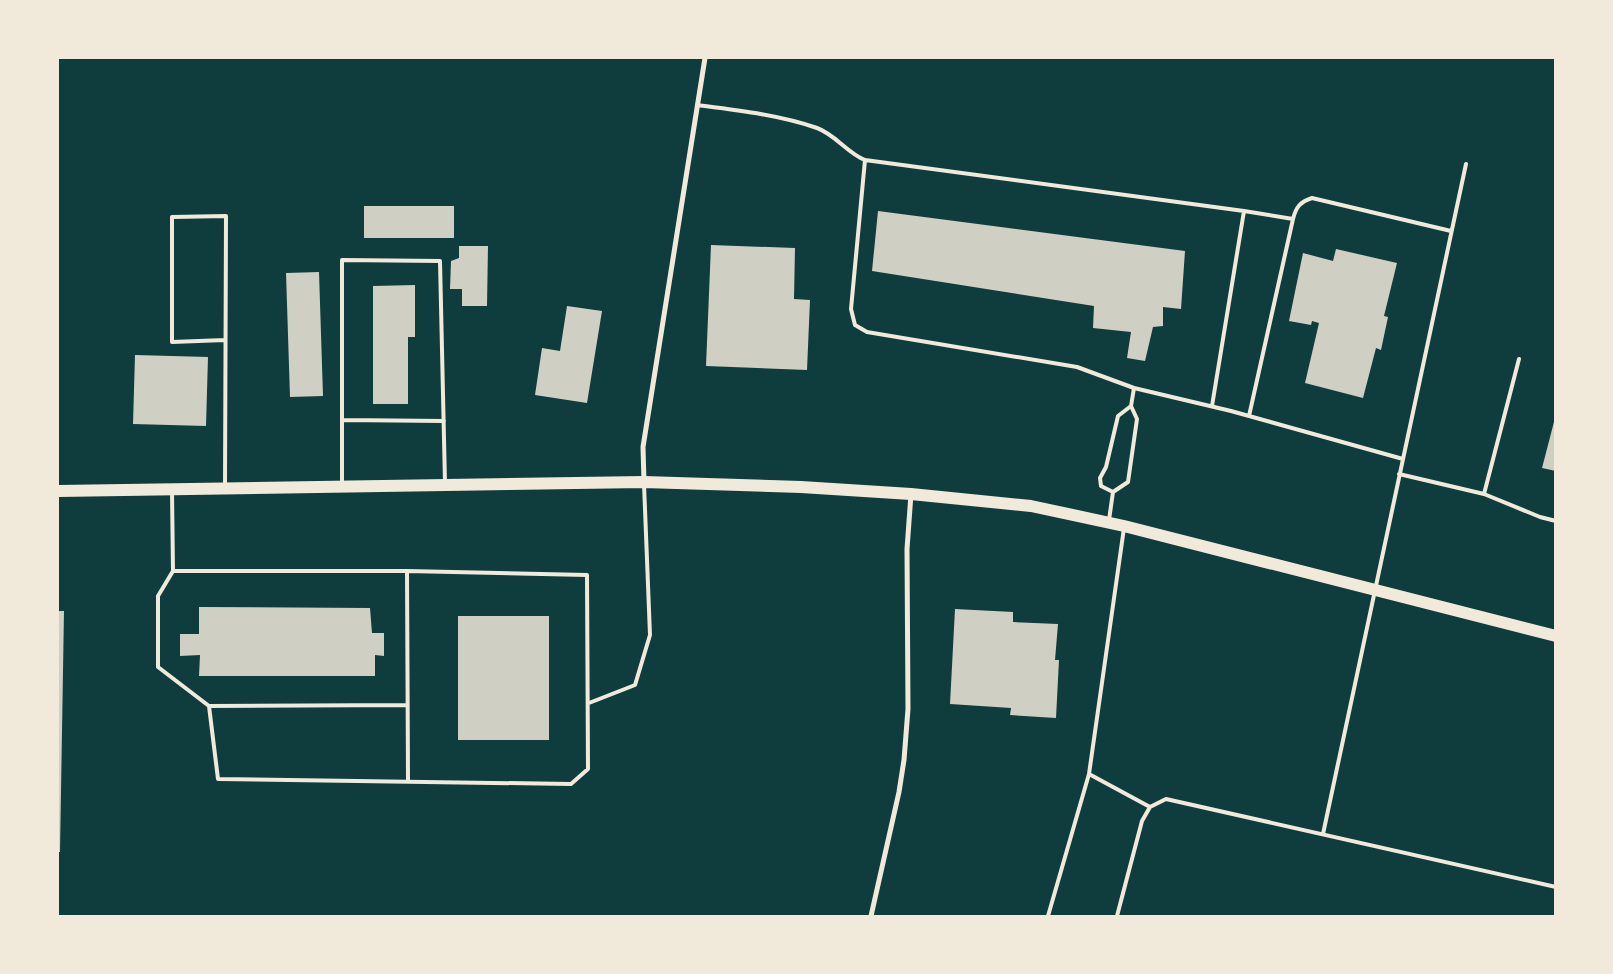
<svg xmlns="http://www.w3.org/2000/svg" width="1613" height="974" font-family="Montserrat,sans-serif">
  <rect width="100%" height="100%" fill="#0f3d3e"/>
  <!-- building -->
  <path fill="#cfcfc3" d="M364,206H454V238H364Z
    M878,211L1185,251L1181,309L1163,307V326L1153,327L1145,361L1127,358L1131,332L1093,328L1094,306L872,271Z
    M711,245L795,248L794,299L810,300L807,370L706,366Z
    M459,246H488L487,306H462V289H450L451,261L459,258Z
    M1336,249L1397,263L1384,316L1388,317L1381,350L1376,348L1363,398L1305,383L1319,323L1312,321L1311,325L1289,321L1303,253L1333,261Z
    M319,272L323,396L290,397L286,273Z
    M415,285V337H408V404H373V286Z
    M567,306L602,311L587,403L535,395L542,348L560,351Z
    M135,355L208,357L206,426L133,424Z
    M1555,418H1556V471L1542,468Z
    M199,607L370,608L372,633H384V656L375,655V676H199L200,655L180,656V634H199Z
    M955,609L1013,612V622L1058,624L1055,660H1059L1056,718L1010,715L1011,708L950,704Z
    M58,611H64L60,852H58Z
    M458,616H549V740H458Z"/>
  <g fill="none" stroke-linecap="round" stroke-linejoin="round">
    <!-- service -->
    <path stroke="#f1e9da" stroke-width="4" d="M697,105C736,110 780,115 817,128C836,135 847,153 865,160
      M1244,211L1293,219L1249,416
      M1293,219C1296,207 1300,202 1312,198L1451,231
      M1131,406L1134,388
      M1212,406L1244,211L865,160L851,309L855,325L867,332L1077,367L1134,388L1231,411L1403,459
      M343,420L444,421
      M1399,474L1484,494L1519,359
      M342,485V260L440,261L445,483
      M225,487L226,216L172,217V342L225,340
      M172,491L173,571L158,596V667L209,706L218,779L571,784L588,769L587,575L407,571H173
      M1484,494L1540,517L1556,521
      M1109,520L1113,492L1128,482L1137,419L1131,406L1118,416L1106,467L1100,478L1101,486L1113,492
      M407,571L408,780
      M589,703L635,685L650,635L644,484
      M209,706L407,705
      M1089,774L1150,807
      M1323,834L1466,164
      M1048,916L1089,774L1124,528
      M1117,916L1142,821L1150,807L1166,799L1556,887"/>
    <!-- minor -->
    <path stroke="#f1e9da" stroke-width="5" d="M644,482L643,447L705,58
      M871,916L899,792L904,760L908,709L907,549L911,494"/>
    <!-- primary -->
    <path stroke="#f1e9da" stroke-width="12" d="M58,491L644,482L801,487L911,494L1031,506L1124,526L1556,636"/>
  </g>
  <!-- border -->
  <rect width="1613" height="974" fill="none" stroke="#f1e9da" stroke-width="118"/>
</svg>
